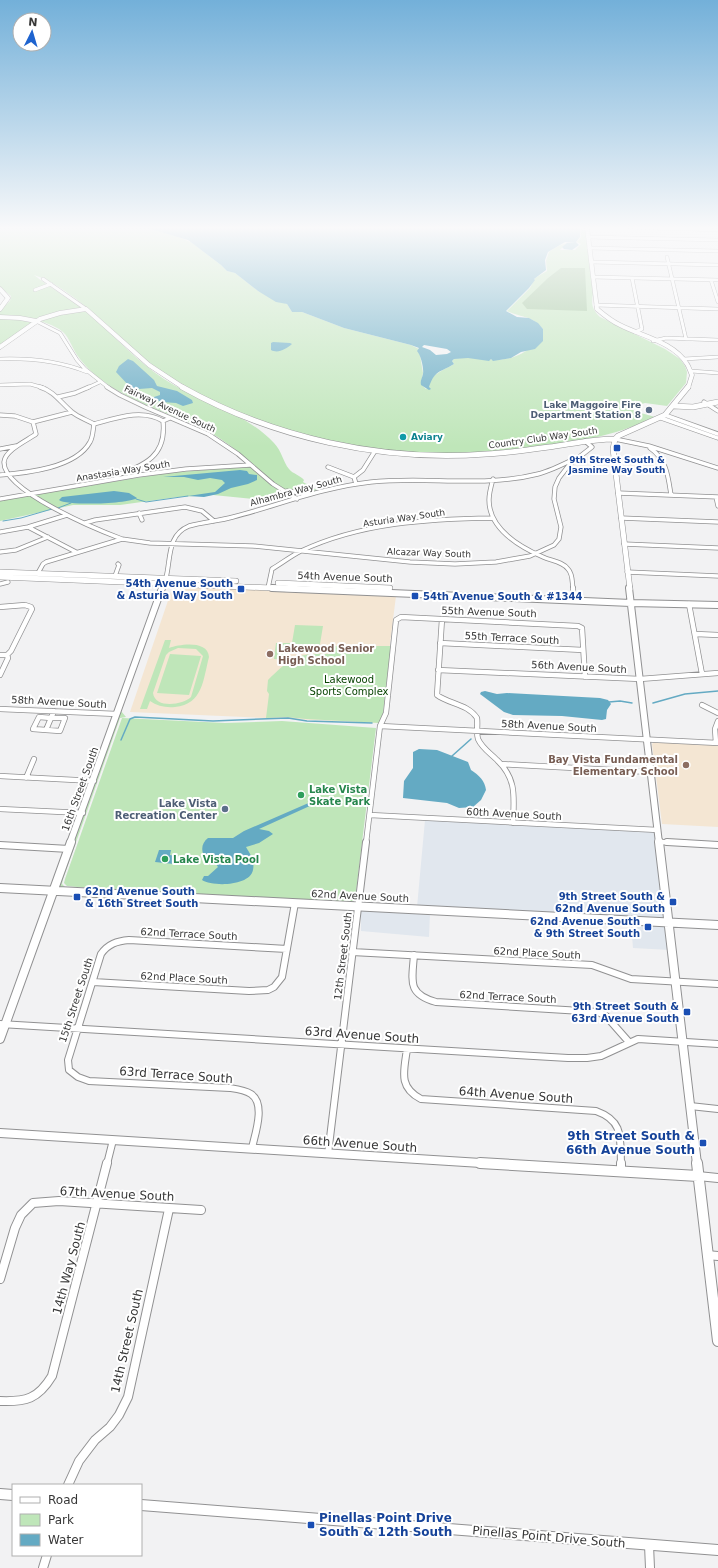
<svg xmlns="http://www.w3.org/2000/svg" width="718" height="1568" font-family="'DejaVu Sans',sans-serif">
  <rect width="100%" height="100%" fill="#f2f2f3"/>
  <!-- built -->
  <path fill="#e1e7ee" d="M425,820L656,832L667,920L417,907Z
    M361,909L667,924L670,950L633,948L631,924L430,914L429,937L361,931Z"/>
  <!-- education -->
  <path fill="#f4e6d3" d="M173,586L396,596L380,723L130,712Z
    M655,741L718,744V827L662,824L652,744Z"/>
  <!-- green -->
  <path fill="#bfe6b9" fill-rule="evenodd" d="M0,227H144L179,237L192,243L221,265L227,271L235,273L258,291L287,304L292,312H302L344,328L411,345L419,349L423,373L421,384L426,389L429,387C431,373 443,371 454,364L452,361L454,359C481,354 499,368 526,351C531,348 539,334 543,329C532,315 522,318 507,311L530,288L535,278L547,271L546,261L549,252C556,247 565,242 574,243H566L560,250H575L581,244L577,242L581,237V227H585L593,294C591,304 592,309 600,317L665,349L680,359L685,366L687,372L686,383L667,406L645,403L632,407L634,411L655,417C613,437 566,445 520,449C479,453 436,455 395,452C383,451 370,448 358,446C344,443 329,442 315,438C265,426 209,402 166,374C130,351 104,318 69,294C58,286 47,279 34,275C51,289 73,300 91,315C115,337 137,361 164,379C200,402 245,412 274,443C282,451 283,462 289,469C293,474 300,475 304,480L303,482L317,490L311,492L296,491L263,500L213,495L178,497L120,505H73L0,521V500L167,473L255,466C239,452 223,439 204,429C170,413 134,404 103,381C93,374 84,365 77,355C71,346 69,335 59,329C40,318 20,317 0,315V310L10,301L11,296L0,287Z
    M0,317L34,321L0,346Z
    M295,625L323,626L319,650L291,649Z
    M165,640H171L169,648C180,644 208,640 209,657C203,680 203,704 175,707C166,708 157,706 150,701L147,709H140ZM178,648L196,649L203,656L191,697C183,705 155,709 153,693L166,655L169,652Z
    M276,643H291L288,660L274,659Z
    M333,646H391L383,713L380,723L306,719L286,717L266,718L269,694L267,691L268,680C290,658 298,652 329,654L332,652Z
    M170,654L201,656L189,695L157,693Z
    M121,711L126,717L120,718L63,879L62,884L65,887L57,889Z
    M122,718L225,723L282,721L376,728L355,900L351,902L132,892L67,886L64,883L65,879Z"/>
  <!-- forest -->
  <path fill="#97c192" d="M561,268H585L587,311L527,309L522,303L548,278Z"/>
  <!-- water -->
  <path fill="#64aac3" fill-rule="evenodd" d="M144,227H580V237L576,242L579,245L572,250L564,249L562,247L567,243H575L565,242L548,252L545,260L546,270L534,279L535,280L529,288L506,311L517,317L529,318L538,323L543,329V341L535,349L521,352L511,358L493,361L491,359L489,361L468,358L454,359L452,361L454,364C439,373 435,370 429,387L431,389L429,390L421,385C420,380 422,379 423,374C424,369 421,355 417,351L419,348L411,345L344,328L302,312H292L287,304L276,302L258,291L235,273L227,271L221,265L188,240ZM424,345L447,349L451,352L447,354L436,355L430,350L422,347Z
    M273,342L290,343L292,344C286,349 278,354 271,350V343Z
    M128,359L133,361L154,380L157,386L177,391L192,400L193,403L183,406L176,403L162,402L151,398L160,395V392L152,388L139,389L131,388L116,372L119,366Z
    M240,470L247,471L249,474L257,475V480L248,484L231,488L218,494L204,497L188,496L215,492L225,483L222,480L210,478L198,480L184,477H163Z
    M114,491L129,493L137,498C129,504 67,506 59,500L62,497Z
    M485,691L497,694L507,693L600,698L608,700L611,704L607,710L606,719L602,720L562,716L513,715L504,712L480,694L481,692Z
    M419,749L437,750L468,762L471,770C479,775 485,781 486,790L481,800L473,807L459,808L447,803L403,798L404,781L413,768V752Z
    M320,798L323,800L259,829L269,831L273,834L259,843L246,847C250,854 255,860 253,870C250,886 213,887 202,880L204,876H208L218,867C215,862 211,862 207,859C200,853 201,843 208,838H233L244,831Z
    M159,850H171L170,855L176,856L174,864L155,862Z"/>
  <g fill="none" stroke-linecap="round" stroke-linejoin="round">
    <!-- stream-far1 -->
    <path stroke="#64aac3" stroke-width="1" d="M136,499L146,502L188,496
      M58,508L71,503
      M3,521L21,518L52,509"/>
    <!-- stream -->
    <path stroke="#64aac3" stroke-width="1.5" d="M609,702L620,701L632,703
      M653,703L685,694L718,691
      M121,740L130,719L135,717L213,721L288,718L307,721L372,723
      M452,756L471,739"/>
    <!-- street-far4 casing -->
    <g stroke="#919192" stroke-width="4">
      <path id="street-far4" d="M627,227L718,230
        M588,237L718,240
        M589,248L718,251
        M667,257L686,339
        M591,262L718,265
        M593,277L718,280
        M632,278L642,329L635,332
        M43,279L86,309
        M711,280L718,302
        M35,290L51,284
        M596,305L718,309
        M36,321L60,333L77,360L85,369L109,388
        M653,341L666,338L718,340
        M0,359C30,358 59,361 87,372
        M684,359L718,357
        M691,371L718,373
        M0,385L30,384L44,388
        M87,388L100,382"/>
    </g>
    <!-- street-far3 casing -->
    <g stroke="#919192" stroke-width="5">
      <path id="street-far3" d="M107,387L120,395L145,407L208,434L238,454L273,484L297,499
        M58,397L75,393L89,387
        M704,402L718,411
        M0,415L15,416L33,422L36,434C28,440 5,450 4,462C3,491 98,530 122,539
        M665,415L718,434
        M661,418L718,438
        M33,422L72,412
        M94,424C116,418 142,408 163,421
        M615,439L649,446L718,468
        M650,448C667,460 668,476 671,495
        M0,449L16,446
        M328,467L354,477
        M0,475C26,473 76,468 90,442C93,437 93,430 94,424C87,420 78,417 72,412C61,403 54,391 40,387
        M115,476C144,465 167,457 163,421L170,418
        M493,479C491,486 489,493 489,500C489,529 520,547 543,557C551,561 562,561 568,569C573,574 572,582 573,589
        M356,484L354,477L363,470L375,451
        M287,491L309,494
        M618,493L718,497
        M716,497L718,506
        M0,499L139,475L186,469L250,465
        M139,513L142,520
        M621,518L718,522
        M85,523L95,520L185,507L202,511L214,521
        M28,527L76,552
        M0,532L28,527L67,515
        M624,544L718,548
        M0,552L16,550L48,537
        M627,572L718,576
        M38,573L43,564L46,562L122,539L150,543L253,546L410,562L455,564L496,562L530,556L554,545L559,539L561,527L554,499L555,487L559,478L569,465L592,447L585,441
        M115,576L119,565L118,564
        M166,578C171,558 167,535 189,526C203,522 219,521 233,517C279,505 324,487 371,482C426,476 483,488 538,474C550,471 562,465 574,459
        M0,584L8,582
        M268,588L272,569C282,563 291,556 301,551C360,523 428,519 493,518"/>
    </g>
    <!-- street-far2 casing -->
    <g stroke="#919192" stroke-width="6">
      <path id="street-far2" d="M573,588V600
        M689,604L702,674
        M0,607L25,605L31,607L32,609L11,651L7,655L8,658L0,675
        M442,619L437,695C449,704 468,704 477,718C478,725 476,732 478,739C482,748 490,753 497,760C517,779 514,797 513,823
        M696,634L718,635
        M440,643L583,650
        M0,655H7
        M438,670L640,679L718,673
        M702,705L718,713
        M0,709L117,714
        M51,718L54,711
        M380,726L718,743
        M46,730L60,731L65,718H51
        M46,730L33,729L39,717L51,718
        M46,730L51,718
        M716,743L715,729L718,721
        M501,764L650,772
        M0,776L94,781
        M26,778L34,759
        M0,809L83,813
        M370,815L658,830
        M659,842L687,843
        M366,843L380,726L386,713L396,620L401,617L578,626L582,628L585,677"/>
    </g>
    <!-- street-far1 casing -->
    <g stroke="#919192" stroke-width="8">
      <path id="street-far1" d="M667,842L718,845
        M0,845L69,849
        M352,952L592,965L631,979L718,984
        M414,955C412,981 407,994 436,1002L598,1012L606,1016L628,1041
        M93,982L249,991L268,990L274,987L282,977L295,903
        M0,1024L568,1058H587L601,1056L638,1039L718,1044
        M407,1049C404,1071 398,1087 421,1099L596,1111C624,1121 620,1138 621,1164
        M690,1106L718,1109
        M252,1148C255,1134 266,1104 251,1094C245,1090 237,1089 230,1088L89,1081L78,1077L69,1070L68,1060L101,954C108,944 117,941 129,940L287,949
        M328,1154L366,842
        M107,1164L113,1140"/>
    </g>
    <!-- street casing -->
    <g stroke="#919192" stroke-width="10">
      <path id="street" d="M621,1163V1172
        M698,1176L718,1178
        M707,1255L718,1256
        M0,1279L15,1228L21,1215L33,1203L59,1201L201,1210
        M0,1401C26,1402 38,1399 52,1376L107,1163
        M68,1485L79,1461L95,1440L110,1427L119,1415L128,1397L169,1209
        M649,1545L650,1568
        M43,1568L47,1555"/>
    </g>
    <!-- secondary-far4 casing -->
    <g stroke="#919192" stroke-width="5">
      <path id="secondary-far4" d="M587,227L597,309C604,315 611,321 620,325C641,336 674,342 687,364C689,367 690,371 692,375L688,388
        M0,289L8,298L0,309
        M0,317L20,318L36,321
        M0,347L40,319L60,313L86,309L149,365L184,388"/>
    </g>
    <!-- secondary-far3 casing -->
    <g stroke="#919192" stroke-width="6">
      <path id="secondary-far3" d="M182,387C273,438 382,462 486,454C507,453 528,450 549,447C571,444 593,439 615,439
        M674,406L693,407L718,402
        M0,572L236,581
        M0,577L296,589
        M278,583L390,588
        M162,589L165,581
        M630,589L613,449L615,439L618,436L665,415L688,387"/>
    </g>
    <!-- secondary-far2 casing -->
    <g stroke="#919192" stroke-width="8">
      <path id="secondary-far2" d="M272,588L631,603L718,605
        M629,588L659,843
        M70,843L162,588"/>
    </g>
    <!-- secondary-far1 casing -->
    <g stroke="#919192" stroke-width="10">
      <path id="secondary-far1" d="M659,842L697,1164
        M0,888L718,925
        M0,1039L71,842
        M0,1133L497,1164"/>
    </g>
    <!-- secondary casing -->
    <g stroke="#919192" stroke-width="12">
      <path id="secondary" d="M480,1163L698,1176
        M697,1163L718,1341
        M0,1494L13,1495
        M141,1505L718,1550"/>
    </g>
    <!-- street-far4 -->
    <use href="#street-far4" stroke="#fff" stroke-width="3"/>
    <!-- street-far3 -->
    <use href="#street-far3" stroke="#fff" stroke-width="3.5"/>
    <!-- street-far2 -->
    <use href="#street-far2" stroke="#fff" stroke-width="4.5"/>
    <!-- street-far1 -->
    <use href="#street-far1" stroke="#fff" stroke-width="6"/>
    <!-- street -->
    <use href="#street" stroke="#fff" stroke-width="8"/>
    <!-- secondary-far4 -->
    <use href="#secondary-far4" stroke="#fff" stroke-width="4"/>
    <!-- secondary-far3 -->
    <use href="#secondary-far3" stroke="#fff" stroke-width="5"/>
    <!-- secondary-far2 -->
    <use href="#secondary-far2" stroke="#fff" stroke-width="6"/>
    <!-- secondary-far1 -->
    <use href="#secondary-far1" stroke="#fff" stroke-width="8"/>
    <!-- secondary -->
    <use href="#secondary" stroke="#fff" stroke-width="10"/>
  </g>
  <!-- sky -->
  <linearGradient id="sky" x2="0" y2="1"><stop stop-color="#73b0d9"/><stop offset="0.51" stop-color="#f9f9fa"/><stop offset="1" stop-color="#f9f9fa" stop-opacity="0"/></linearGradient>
  <rect width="718" height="447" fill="url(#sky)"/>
  <!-- markers -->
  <g fill="#5c6f8a" stroke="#fff" stroke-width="1.5">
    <circle cx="649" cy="410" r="4"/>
    <circle cx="225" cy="809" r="4"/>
  </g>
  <circle fill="#0f9aa8" stroke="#fff" stroke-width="1.5" cx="403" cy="437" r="4"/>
  <g fill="#1a4fb4" stroke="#fff" stroke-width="1.5">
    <rect x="613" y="444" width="8" height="8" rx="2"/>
    <rect x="237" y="585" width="8" height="8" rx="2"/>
    <rect x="411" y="592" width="8" height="8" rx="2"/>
    <rect x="73" y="893" width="8" height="8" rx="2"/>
    <rect x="669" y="898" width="8" height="8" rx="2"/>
    <rect x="644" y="923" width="8" height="8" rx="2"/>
    <rect x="683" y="1008" width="8" height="8" rx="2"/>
    <rect x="699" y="1139" width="8" height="8" rx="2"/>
    <rect x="307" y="1521" width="8" height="8" rx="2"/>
  </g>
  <g fill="#8d6e63" stroke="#fff" stroke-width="1.5">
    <circle cx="270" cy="654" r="4"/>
    <circle cx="686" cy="765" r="4"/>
  </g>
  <g fill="#2e9e5b" stroke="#fff" stroke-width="1.5">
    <circle cx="301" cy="795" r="4"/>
    <circle cx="165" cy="859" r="4"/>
  </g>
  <g text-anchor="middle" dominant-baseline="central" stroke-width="4" stroke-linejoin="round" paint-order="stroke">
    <!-- far-service labels -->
    <g font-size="9" font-weight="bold" fill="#4e5e75" stroke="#fff" text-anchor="end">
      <text x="641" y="405">Lake Maggoire Fire<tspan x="641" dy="10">Department Station 8</tspan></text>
    </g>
    <!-- far-street labels -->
    <g font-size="9" fill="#373737" stroke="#fff">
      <text transform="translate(170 409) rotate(25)">Fairway Avenue South</text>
      <text transform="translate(543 438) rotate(-8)">Country Club Way South</text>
      <text transform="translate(123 471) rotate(-9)">Anastasia Way South</text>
      <text transform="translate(296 491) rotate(-15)">Alhambra Way South</text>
      <text transform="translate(404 518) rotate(-8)">Asturia Way South</text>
      <text transform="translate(429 553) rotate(2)">Alcazar Way South</text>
    </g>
    <!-- far-culture labels -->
    <g font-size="9" font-weight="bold" fill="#0d838f" stroke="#fff" text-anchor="start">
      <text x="411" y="437">Aviary</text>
    </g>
    <!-- far-transit labels -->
    <g font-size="9" font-weight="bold" fill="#164399" stroke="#fff">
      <text x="617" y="460">9th Street South &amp;<tspan x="617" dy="10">Jasmine Way South</tspan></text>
    </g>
    <!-- street labels -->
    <g font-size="10" fill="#373737" stroke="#fff">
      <text transform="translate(345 577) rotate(2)">54th Avenue South</text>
      <text transform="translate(489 612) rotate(2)">55th Avenue South</text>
      <text transform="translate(512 638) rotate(3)">55th Terrace South</text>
      <text transform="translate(579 667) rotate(3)">56th Avenue South</text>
      <text transform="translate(59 702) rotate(3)">58th Avenue South</text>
      <text transform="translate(549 726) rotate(3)">58th Avenue South</text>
      <text transform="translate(80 789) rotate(-70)">16th Street South</text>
      <text transform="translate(514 814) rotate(3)">60th Avenue South</text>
      <text transform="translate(360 896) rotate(3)">62nd Avenue South</text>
      <text transform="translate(189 934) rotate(3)">62nd Terrace South</text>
      <text transform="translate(537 953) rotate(3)">62nd Place South</text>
      <text transform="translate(343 956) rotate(-83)">12th Street South</text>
      <text transform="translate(184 978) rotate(3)">62nd Place South</text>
      <text transform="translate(508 997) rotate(3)">62nd Terrace South</text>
      <text transform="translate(76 1000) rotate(-72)">15th Street South</text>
    </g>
    <!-- transit labels -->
    <g font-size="10" font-weight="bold" fill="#164399" stroke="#fff" text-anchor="end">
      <text x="233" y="583">54th Avenue South<tspan x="233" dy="12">&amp; Asturia Way South</tspan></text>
      <text x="423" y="596" text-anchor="start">54th Avenue South &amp; #1344</text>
      <text x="85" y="891" text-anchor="start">62nd Avenue South<tspan x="85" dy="12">&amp; 16th Street South</tspan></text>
      <text x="665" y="896">9th Street South &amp;<tspan x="665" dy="12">62nd Avenue South</tspan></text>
      <text x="640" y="921">62nd Avenue South<tspan x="640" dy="12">&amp; 9th Street South</tspan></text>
      <text x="679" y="1006">9th Street South &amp;<tspan x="679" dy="12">63rd Avenue South</tspan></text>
    </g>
    <!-- education labels -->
    <g font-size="10" font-weight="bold" fill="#785e54" stroke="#fff" text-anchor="start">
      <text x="278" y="648">Lakewood Senior<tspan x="278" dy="12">High School</tspan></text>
      <text x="678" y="759" text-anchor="end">Bay Vista Fundamental<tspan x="678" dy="12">Elementary School</tspan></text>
    </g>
    <!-- park labels -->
    <g font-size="10" fill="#084403" stroke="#fff">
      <text x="349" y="679">Lakewood<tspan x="349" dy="12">Sports Complex</tspan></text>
    </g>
    <!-- leisure labels -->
    <g font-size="10" font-weight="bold" fill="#27864d" stroke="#fff" text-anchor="start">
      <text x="309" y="789">Lake Vista<tspan x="309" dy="12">Skate Park</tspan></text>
      <text x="173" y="859">Lake Vista Pool</text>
    </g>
    <!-- service labels -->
    <g font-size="10" font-weight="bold" fill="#4e5e75" stroke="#fff" text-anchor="end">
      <text x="217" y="803">Lake Vista<tspan x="217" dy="12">Recreation Center</tspan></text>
    </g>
    <!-- near-street labels -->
    <g font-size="12" fill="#373737" stroke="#fff">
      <text transform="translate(362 1035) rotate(4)">63rd Avenue South</text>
      <text transform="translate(176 1075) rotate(4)">63rd Terrace South</text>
      <text transform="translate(516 1095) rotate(4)">64th Avenue South</text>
      <text transform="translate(360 1144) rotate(4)">66th Avenue South</text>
      <text transform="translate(117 1194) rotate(3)">67th Avenue South</text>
      <text transform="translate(69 1268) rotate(-75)">14th Way South</text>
      <text transform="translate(127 1341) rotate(-77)">14th Street South</text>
      <text transform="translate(549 1537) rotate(5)">Pinellas Point Drive South</text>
    </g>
    <!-- near-transit labels -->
    <g font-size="12" font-weight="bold" fill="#164399" stroke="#fff" text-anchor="end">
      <text x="695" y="1136">9th Street South &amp;<tspan x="695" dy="14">66th Avenue South</tspan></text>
      <text x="319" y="1518" text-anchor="start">Pinellas Point Drive<tspan x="319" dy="14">South &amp; 12th South</tspan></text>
    </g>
  </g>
  <!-- legend -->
  <rect x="12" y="1484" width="130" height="72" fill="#ffffff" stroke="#afafaf"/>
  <rect x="20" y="1497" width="20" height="6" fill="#ffffff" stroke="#afafaf"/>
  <text x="48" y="1504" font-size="12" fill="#373737">Road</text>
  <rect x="20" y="1514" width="20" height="12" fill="#bfe6b9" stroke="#afafaf"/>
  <text x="48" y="1524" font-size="12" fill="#373737">Park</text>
  <rect x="20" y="1534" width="20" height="12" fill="#64aac3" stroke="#afafaf"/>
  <text x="48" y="1544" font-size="12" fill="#373737">Water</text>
  <!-- north arrow -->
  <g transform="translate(32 32) rotate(5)"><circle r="19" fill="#ffffff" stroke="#afafaf"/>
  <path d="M0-3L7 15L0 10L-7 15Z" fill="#1e63cf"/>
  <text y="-6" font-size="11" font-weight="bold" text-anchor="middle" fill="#373737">N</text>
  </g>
</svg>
